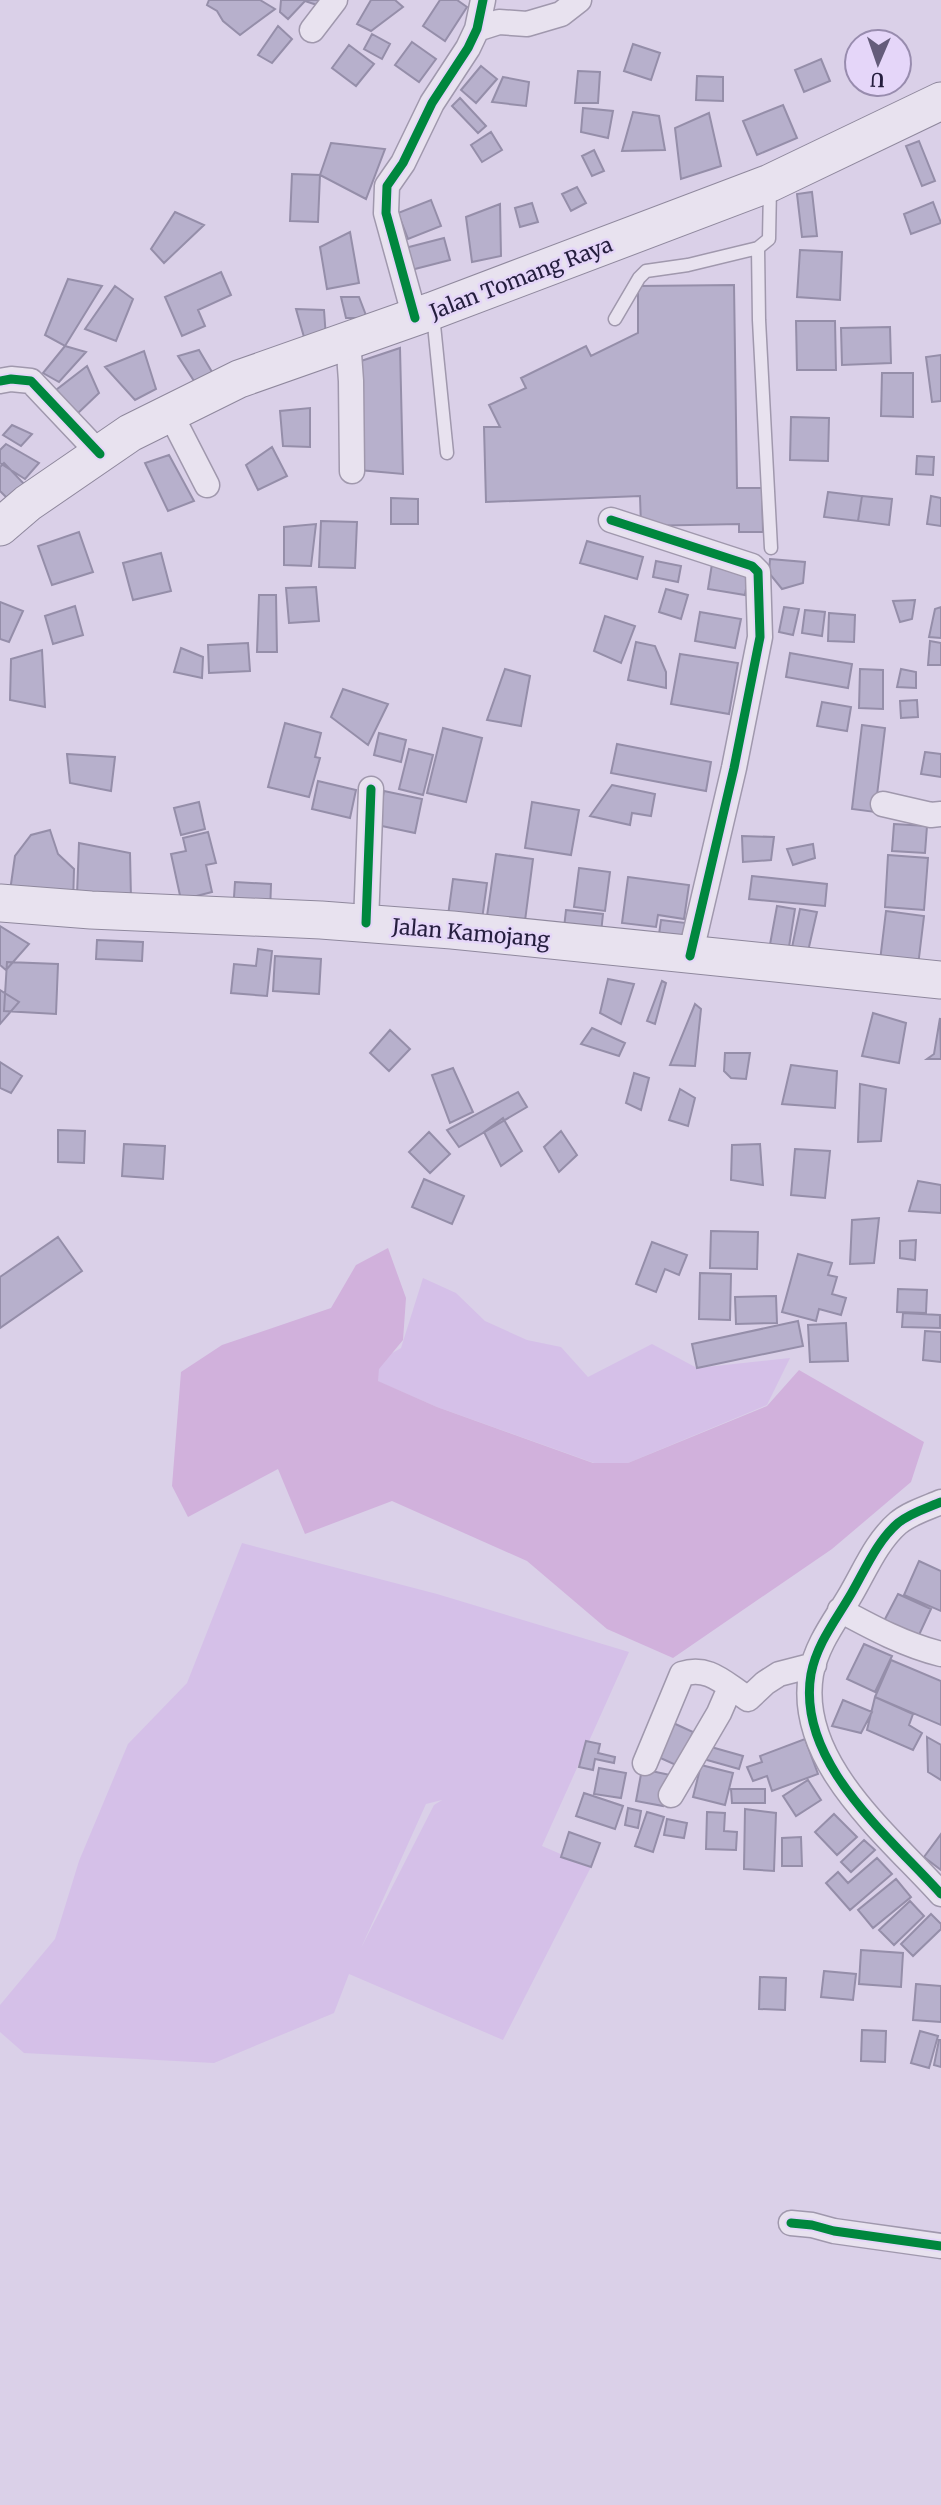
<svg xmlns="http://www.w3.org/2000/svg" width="941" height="2505" font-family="Merriweather,serif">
  <rect width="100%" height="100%" fill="#dad0e8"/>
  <!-- farmland -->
  <path fill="#d5c0e8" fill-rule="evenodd" d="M423,1278L456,1293L485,1321L527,1340L561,1347L588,1377L652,1344L697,1368L790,1358L767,1405L628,1463H594L437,1407L377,1381L380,1360L401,1348Z
    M242,1543L437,1594L629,1652L542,1846L591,1867L503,2040L349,1974L334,2013L214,2063L24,2053L0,2032V2005L55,1939L79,1861L128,1744L187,1683ZM442,1800L434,1805L361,1948L426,1804Z"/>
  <!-- green -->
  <path fill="#d1b1dc" d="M388,1248L406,1298L403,1340L379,1369L378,1381L437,1407L593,1463H628L767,1406L799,1370L924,1442L911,1482L832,1549L673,1658L607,1629L527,1561L392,1501L305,1534L278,1469L188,1517L172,1486L181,1372L222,1345L331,1308L356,1265Z"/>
  <!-- building -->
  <path fill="#b7b0cc" stroke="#958ea9" stroke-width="2" d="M209,0H260L275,9L240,35L223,21L217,11L207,5Z
    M281,0H329L326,8L305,1L288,19L280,12Z
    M371,0H395L403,7L371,31L357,24Z
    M440,0H457L467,7L445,41L423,26Z
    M278,26L292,39L272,63L258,55Z
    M372,34L390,44L382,59L364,49Z
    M412,42L436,59L419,82L395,65Z
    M633,44L660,53L651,80L624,71Z
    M349,45L374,64L356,86L332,68Z
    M821,59L830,81L804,92L795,70Z
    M481,66L497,79L476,103L461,90Z
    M578,71L600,72L598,103H575Z
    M697,76L723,77V101L696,100Z
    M503,77L529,82L526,106L492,102Z
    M460,98L486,126L478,133L452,106Z
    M783,105L797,138L757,155L743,121Z
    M583,108L613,111L608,138L581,132Z
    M633,112L659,116L665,150L622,151Z
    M709,113L721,166L681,179L675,128Z
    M491,132L502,150L482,162L471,145Z
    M919,141L935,181L922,186L906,146Z
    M331,143L385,149L366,199L320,175Z
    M594,150L604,171L592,176L582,156Z
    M292,174L320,175L318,222L290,221Z
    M577,187L586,203L571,211L562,194Z
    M812,192L817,236L802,237L797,194Z
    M431,200L441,226L408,239L398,213Z
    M933,202L941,223L911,234L904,214Z
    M532,203L538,222L520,227L515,208Z
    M500,204L501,256L472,262L466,217Z
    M175,212L204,225L164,263L151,249Z
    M350,232L359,283L327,289L320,247Z
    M444,238L450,260L411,270L405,248Z
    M800,250L842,252L840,300L797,297Z
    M221,272L231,295L198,310L205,326L182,336L165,297Z
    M68,279L102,286L65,346L45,335Z
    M734,285L737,488H762L763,532H739V524L641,526L640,496L486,502L484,427H500L489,405L526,388L521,378L586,346L591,356L638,333V286Z
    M115,286L133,299L116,341L85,329Z
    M341,297H359L367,318H346Z
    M296,309L324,310L326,338L304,337Z
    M796,321H835L836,370H797Z
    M890,327L891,363L842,365L841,328Z
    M65,346L86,352L59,382L43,373Z
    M400,348L403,474L359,470L358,362Z
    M199,350L215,377L196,384L178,356Z
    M144,351L156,389L135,400L105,367Z
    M941,355V401L932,402L926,357Z
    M87,366L99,393L76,415L56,390Z
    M882,373H913V417L881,416Z
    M310,408V447L283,446L280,411Z
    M791,417L829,418L828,461L790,460Z
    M12,425L32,434L21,446L3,435Z
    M6,444L39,463L25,479L0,463V450Z
    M272,447L287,476L258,490L246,465Z
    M169,455L194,501L168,511L145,463Z
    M917,456L934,457L933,475L916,474Z
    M4,463L27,487L9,500L0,491V467Z
    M828,492L862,496L858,521L824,517Z
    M862,496L892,499L889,525L858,521Z
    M931,496L941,498V526L927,524Z
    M391,498L418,499V524H391Z
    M321,521L357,522L355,568L319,567Z
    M316,524L311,566L284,565V527Z
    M79,532L93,572L52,585L38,546Z
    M587,541L643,557L637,579L580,563Z
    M161,553L171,591L133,600L123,563Z
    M770,559L805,562L803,583L782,589L769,573Z
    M656,561L681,566L678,582L653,577Z
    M712,564L749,570L745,595L708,589Z
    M316,587L319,621L289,623L286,588Z
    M666,589L688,595L681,619L659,612Z
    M259,595H276L277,652H257Z
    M915,600L912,619L900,622L893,601Z
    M0,602L23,611L9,642L0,639Z
    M75,606L83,635L53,644L45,616Z
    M784,607L799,609L793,635L779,632Z
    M941,607V638L929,637L935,609Z
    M805,610L825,612L822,636L802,633Z
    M700,612L741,619L735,648L695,641Z
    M829,613L855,615L854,642L828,641Z
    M605,616L635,626L621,663L594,651Z
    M930,641L941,643V665H928Z
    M636,642L655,646L666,672V688L628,680Z
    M248,643L250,671L209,673L208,645Z
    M181,648L203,657L202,678L174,672Z
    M42,650L45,707L10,700L11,659Z
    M790,653L852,664L848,688L786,677Z
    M680,654L738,663L729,714L671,704Z
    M505,669L530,676L521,726L487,720Z
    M860,669L883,670V709L859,708Z
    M901,669L916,672V688L897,687Z
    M343,689L388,704L368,745L331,717Z
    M917,700L918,717L901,718L900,701Z
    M822,702L851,707L847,731L817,726Z
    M285,723L321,733L315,757L320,758L309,797L268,787Z
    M862,725L885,728L875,812L852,809Z
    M443,728L482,738L466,802L427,793Z
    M379,733L406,740L401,762L374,755Z
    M617,744L711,762L706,791L611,773Z
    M409,749L433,755L423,795L399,789Z
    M925,752L941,754V777L921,774Z
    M67,754L115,757L111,791L70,783Z
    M318,781L356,790L350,818L312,809Z
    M612,785L655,794L651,816L632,813L630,825L590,816Z
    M384,791L422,799L415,833L377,825Z
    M199,802L205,829L181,835L174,808Z
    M532,802L579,810L571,855L525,848Z
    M894,824L927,826L925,853L892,851Z
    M50,830L58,854L74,869L73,904L10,891L15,856L31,835Z
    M208,832L216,863L206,865L212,892L181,900L171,854L186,851L183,838Z
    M742,836L774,837L771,860L743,862Z
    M79,843L130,853L131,898L77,895Z
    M813,844L815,858L793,865L787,849Z
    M496,854L533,859L525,921L487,916Z
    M888,855L928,858L924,910L885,907Z
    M579,868L610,872L605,911L574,907Z
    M752,876L827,884L825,906L749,899Z
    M628,877L689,885L684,919L658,915L656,927L622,923Z
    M453,879L487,883L481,927L447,923Z
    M235,882L271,884L270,913L233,912Z
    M777,906L795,909L788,953L769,950Z
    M800,909L817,912L806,960L790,957Z
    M566,910L603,914L600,942L563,937Z
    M886,911L924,916L918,966L880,961Z
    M661,920L686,923L682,952L657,949Z
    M0,926L29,944L6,970L0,965Z
    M97,940L143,942L142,961L96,959Z
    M258,949L272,951L267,996L231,993L234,964L256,966Z
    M275,956L321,959L319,994L273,991Z
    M7,962L58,964L56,1014L4,1011Z
    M608,979L634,984L621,1024L600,1013Z
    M662,981L666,983L655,1024L647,1021Z
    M0,990L19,1002L0,1024Z
    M695,1004L701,1009L695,1066L670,1065Z
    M873,1013L906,1023L899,1063L862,1056Z
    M940,1018L941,1059H927L934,1054Z
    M592,1028L625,1043L619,1056L581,1044Z
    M390,1030L410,1049L389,1071L370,1053Z
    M725,1053H750L746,1079L731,1078L724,1071Z
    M0,1062L22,1076L11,1093L0,1088Z
    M791,1065L837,1071L835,1108L782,1104Z
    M453,1068L473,1112L450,1123L432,1075Z
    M634,1073L649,1078L641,1110L626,1103Z
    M860,1084L886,1089L881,1141L858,1142Z
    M680,1089L695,1098L688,1126L669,1120Z
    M518,1092L527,1107L459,1147L447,1130Z
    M503,1118L522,1151L501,1166L484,1132Z
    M58,1130L85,1131L84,1163L58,1162Z
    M561,1131L577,1155L559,1172L544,1147Z
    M429,1132L450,1154L430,1173L409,1152Z
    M124,1144L165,1146L163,1179L122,1176Z
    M760,1144L763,1185L731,1180L732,1145Z
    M795,1149L830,1151L825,1198L791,1195Z
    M424,1179L464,1196L452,1224L412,1207Z
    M918,1181L941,1185V1213L909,1211Z
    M879,1218L874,1263L850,1264L852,1220Z
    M711,1231L758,1232L757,1269L710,1268Z
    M58,1237L82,1271L0,1328V1277Z
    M916,1240L915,1260L900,1258V1241Z
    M652,1242L687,1255L679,1275L665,1269L656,1292L636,1284Z
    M798,1254L832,1263L828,1275L837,1277L832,1294L846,1298L841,1315L819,1309L816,1321L782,1312Z
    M700,1273L731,1274L730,1320L699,1319Z
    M898,1289L927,1290L926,1313L897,1312Z
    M776,1296L777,1323L736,1324L735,1297Z
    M903,1313L940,1315V1328L902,1327Z
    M798,1321L803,1346L697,1368L692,1344Z
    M846,1323L848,1361L810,1362L808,1325Z
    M925,1331L941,1332V1362L923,1360Z
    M919,1561L941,1571V1611L904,1595Z
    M898,1594L931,1609L919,1635L884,1621Z
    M864,1644L892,1656L875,1692L847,1679Z
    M891,1660L941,1681V1725L875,1697Z
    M875,1697L913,1714L909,1725L922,1733L913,1750L867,1730Z
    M843,1700L872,1712L861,1733L832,1726Z
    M671,1722L693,1732L678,1766L656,1756Z
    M927,1737L941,1745V1780L928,1772Z
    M805,1739L818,1774L772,1791L767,1776L753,1781L747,1767L762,1762L760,1756Z
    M586,1741L600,1744L598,1753L615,1757L614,1763L595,1759L593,1770L579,1767Z
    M704,1745L743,1756L739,1769L700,1758Z
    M701,1765L733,1773L725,1805L693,1797Z
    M599,1768L626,1773L621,1798L594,1794Z
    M642,1769L670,1775L663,1806L636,1801Z
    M808,1780L821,1800L796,1816L783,1796Z
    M731,1789H765V1803H732Z
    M584,1793L623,1806L615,1829L576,1816Z
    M628,1808L641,1811L638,1828L625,1825Z
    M745,1809L776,1813L774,1871L744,1869Z
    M647,1812L664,1817L653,1852L635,1846Z
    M707,1812L725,1813L724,1831L737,1832L736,1850L706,1849Z
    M834,1814L857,1837L837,1855L815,1832Z
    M667,1819L687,1823L684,1838L664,1835Z
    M569,1832L600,1843L591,1867L561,1857Z
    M941,1834V1870L924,1857Z
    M801,1837L802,1866H782V1838Z
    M864,1840L875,1850L851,1872L841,1862Z
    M877,1858L892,1874L850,1910L826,1883L838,1872L848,1883Z
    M896,1879L911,1897L873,1928L858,1910Z
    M910,1901L924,1916L894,1945L879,1930Z
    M931,1914L941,1924V1929L913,1956L901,1944Z
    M861,1950L903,1953L901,1987L859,1984Z
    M824,1971L856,1974L853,2000L821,1997Z
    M760,1977L786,1978L785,2010L759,2009Z
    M916,1984L941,1986V2022L913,2020Z
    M862,2030L886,2031L885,2062L861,2061Z
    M920,2031L938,2036L929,2068L911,2063Z
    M939,2040H941V2067L934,2065Z"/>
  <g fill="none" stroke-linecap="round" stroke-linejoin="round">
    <!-- service casing -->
    <g stroke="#a098ad" stroke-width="15">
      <path id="service" d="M770,187L769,239L758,248L759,320L771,548
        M433,315L447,453
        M615,319L639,278L646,271L688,265L758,248"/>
    </g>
    <!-- minor casing -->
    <g stroke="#a098ad" stroke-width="27">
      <path id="minor" d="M477,29L499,22L527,24L561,14L579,0
        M312,30L335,0
        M415,318L386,213L387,186L403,163L432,103L468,48L477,29L483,0
        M348,340L351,381L352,471
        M0,381L11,379L31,381L100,454
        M170,413L207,485
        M611,520L752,566L758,572L760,637L734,768L690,956
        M883,804L931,815L941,814
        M366,923L371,789
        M941,1502C927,1508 910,1513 898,1523C877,1541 865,1570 851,1594C836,1620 817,1643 811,1674C796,1762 888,1835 941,1894
        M840,1610C873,1628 905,1645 941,1654
        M645,1763L682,1674C703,1667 717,1677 734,1689
        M671,1795L719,1713L729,1690L734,1689L748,1699L765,1683L779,1674L814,1665
        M791,2223L812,2225L834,2231L941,2246"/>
    </g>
    <!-- secondary casing -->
    <g stroke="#8f889d" stroke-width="39">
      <path id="secondary" d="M0,527L28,503L130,433L239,379L432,311L770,183L941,101
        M0,903L91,910L321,920L452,930L941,980"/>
    </g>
    <!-- service -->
    <use href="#service" stroke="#e8e2ef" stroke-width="12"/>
    <!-- minor -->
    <use href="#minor" stroke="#e8e2ef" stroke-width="24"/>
    <!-- secondary -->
    <use href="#secondary" stroke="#e8e2ef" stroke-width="37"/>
    <!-- cycleway casing -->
    <g stroke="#e5d6f9" stroke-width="13">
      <path id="cycleway" d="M415,318L386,213L387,186L403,163L432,103L468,48L477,29L483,0
        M0,381L11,379L31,381L100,454
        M611,520L752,566L758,572L760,637L734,768L690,956
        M366,923L371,789
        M941,1502C927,1508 910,1513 898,1523C877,1541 865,1570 851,1594C836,1620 817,1643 811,1674C796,1762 888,1835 941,1894
        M791,2223L812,2225L834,2231L941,2246"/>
    </g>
    <!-- cycleway -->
    <use href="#cycleway" stroke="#00873e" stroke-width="9"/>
  </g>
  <g text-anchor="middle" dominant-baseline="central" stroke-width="5" stroke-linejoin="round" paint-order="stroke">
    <!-- street labels -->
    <g font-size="21" fill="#251e3e" stroke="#e5d6f9">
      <text transform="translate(521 278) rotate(-21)">Jalan Tomang Raya</text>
      <text transform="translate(471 933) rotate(5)">Jalan Kamojang</text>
    </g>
  </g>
  <!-- north arrow -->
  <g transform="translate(878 63) rotate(182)"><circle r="33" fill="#e5d6f9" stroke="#988cae" stroke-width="2"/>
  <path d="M0-5L12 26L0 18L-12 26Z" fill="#645c7a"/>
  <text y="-10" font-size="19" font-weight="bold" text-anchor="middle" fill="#251e3e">U</text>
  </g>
</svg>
